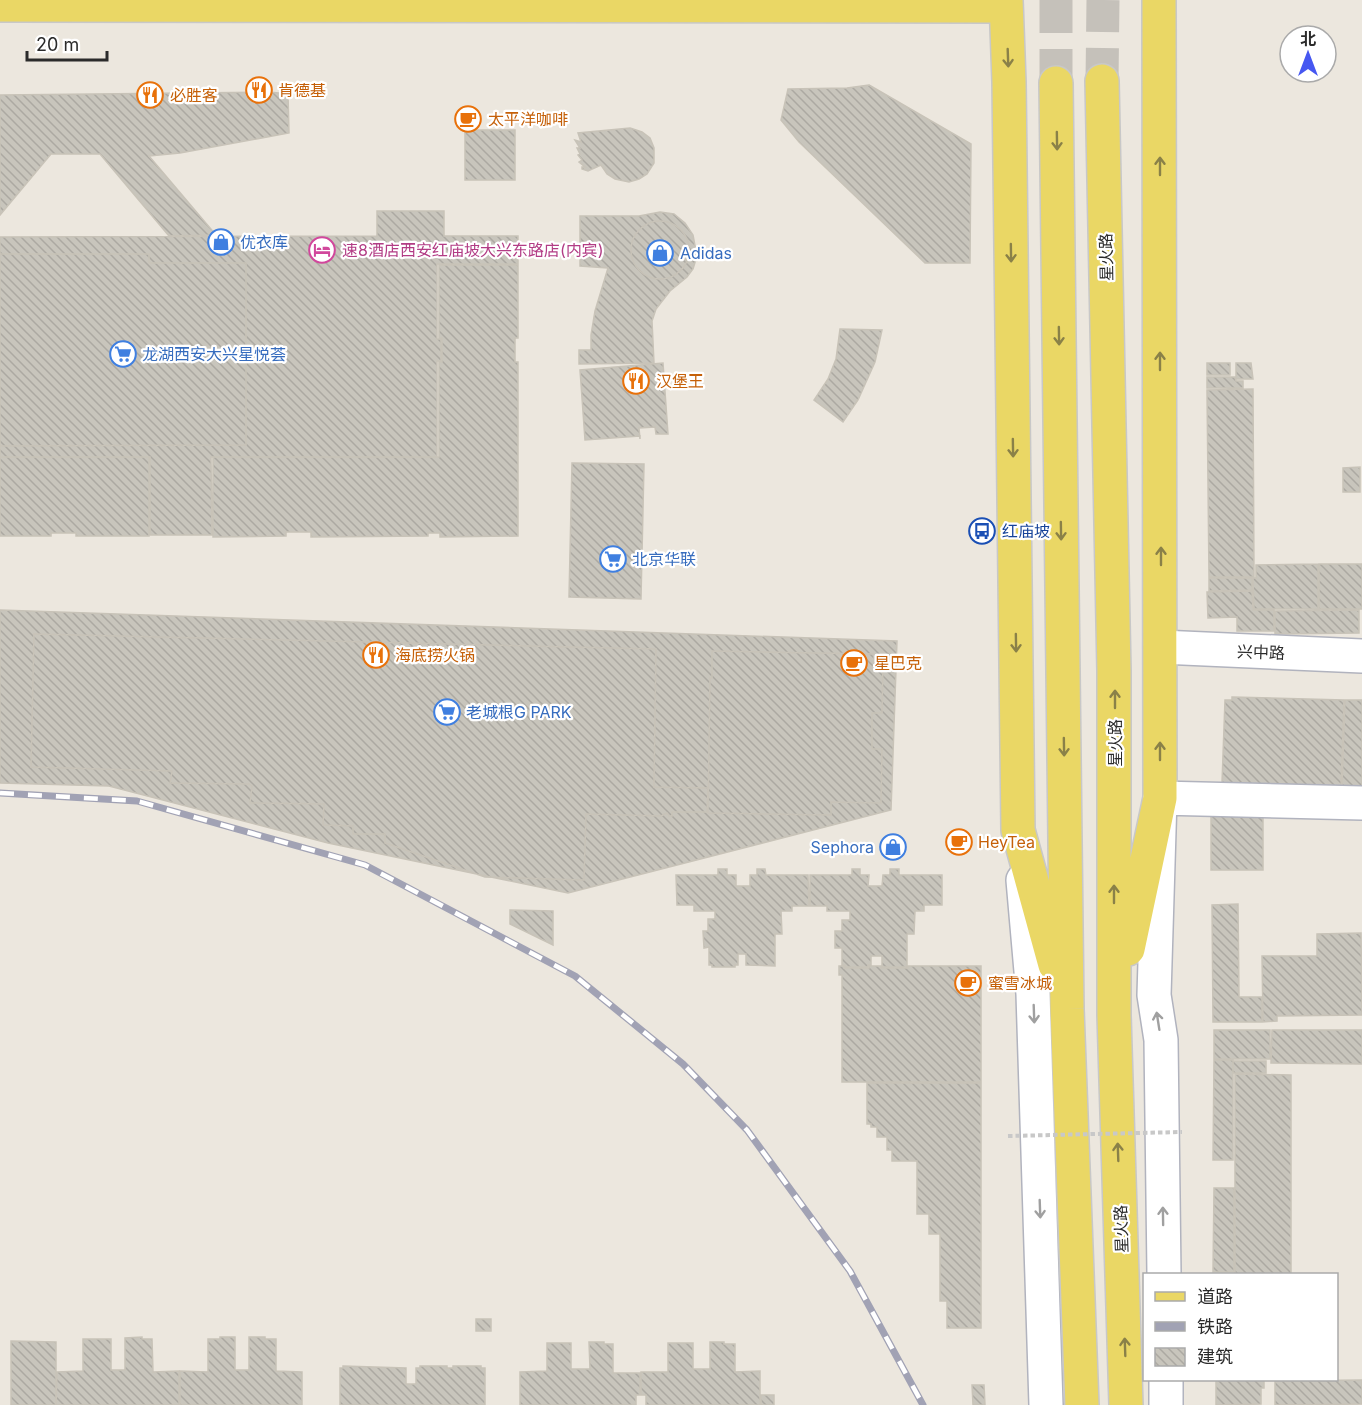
<svg xmlns="http://www.w3.org/2000/svg" width="1362" height="1405" font-family="Inter,'Noto Sans SC',sans-serif">
  <defs>
    <pattern id="building-back-hatch" width="6" height="6" patternUnits="userSpaceOnUse" patternTransform="scale(1.5)"><rect width="6" height="6" fill="#c8c5bc"/><path d="M-1 5l2 2M0 0l6 6M5-1l2 2" fill="none" stroke="#aca9a2"/></pattern>
  </defs>
  <rect width="100%" height="100%" fill="#ece7de"/>
  <!-- building -->
  <path fill="url(#building-back-hatch)" stroke="#c8c3b8" stroke-width="1.5" d="M869,85L971,144L970,263H925L799,142L781,120L788,89L847,88Z
    M269,92L288,94L289,133L180,153L149,156L216,235L169,236L100,154H51L0,215V95Z
    M630,128L642,132L650,138L654,148V163L647,174L639,179L629,182L615,179L607,174L601,165L588,171L582,169V167H585L579,162L582,160L578,155L580,154L577,148H580L575,140L581,142L578,133Z
    M465,130H515V180H465Z
    M377,211H444V236H518V264H437V339H441V361H437V457H211L212,535H150V457H0V237L377,236Z
    M660,212L674,214L685,223L693,235L697,256L693,269L687,277L670,291L656,309L652,321L654,363L579,364V350H591V335L595,311L608,268L580,266V216H639Z
    M631 250a29 29 0 1 1 58 0a29 29 0 1 1-58 0Z
    M0,254H149V263H246V445L0,446Z
    M439,265H518V338H515V362H518V536L440,537V533H428V536L311,537V532H286V536L213,537V457H439V362H442V338H439Z
    M840,329L882,330L875,362L858,400L843,422L814,400L828,379L836,359Z
    M663,363L668,434H656L655,427L639,428L640,439V436L585,440L580,370Z
    M1207,363H1230V375H1207Z
    M1236,363H1251L1253,379H1236Z
    M1207,377H1235L1236,381H1243V388H1207Z
    M1253,389L1254,577H1209L1207,390Z
    M0,457H149V536H76V533H51V536H0Z
    M572,463L644,464L641,599L569,597Z
    M1360,467V492H1343V468Z
    M1318,564V609H1254L1253,578H1256V565Z
    M1319,564H1362V609H1319Z
    M1209,578H1252V590L1209,591Z
    M1252,591L1253,610H1274V631H1237V617L1208,618L1207,592Z
    M0,610L897,641L891,810L568,893L328,843L109,786L0,783Z
    M1359,610V633L1275,634V611Z
    M34,634L656,649L654,787L708,788L707,812H672V816H669L667,813L661,816L586,814L584,880L485,877L385,843V834H353V826L323,825L324,804L250,803L252,786L249,784L170,783L172,771L31,767Z
    M712,651L874,654V659H883L882,713H872V749H882L881,803L831,802V815L708,813L710,678H712Z
    M1232,697L1344,700L1341,787L1222,783L1225,700H1232Z
    M1345,700H1362V788L1342,787Z
    M1211,815H1263V870H1211Z
    M718,869H727V875H736V886H750V875H757V869H765L766,875H808L809,906H792V911H781L782,934H775V966L746,965V954H738V965H735V967H712V965H709V947L704,948L703,931H708V919H715V911H694V905H677L676,875H718Z
    M852,869H860V875H869L868,886H882L883,875H890V869H899V875H942V905H924V911H915L914,934H907V967H882V956H871V965H868V967H845V965H842V948H835V931H842V920H850V911H827V906H810V875H852Z
    M1238,904L1239,997H1262V1022H1213L1212,905Z
    M510,910L553,911V945L510,924Z
    M1361,933L1362,1015L1277,1016V1021L1263,1022L1262,956H1317V934Z
    M839,966H844V968H869V966H881V968H908V966H981V1082H842V975H839Z
    M1214,1030H1270V1059H1214Z
    M1272,1030H1362V1064L1271,1063Z
    M1214,1060H1233V1160H1213Z
    M1233,1061H1266V1073H1233Z
    M1235,1074L1291,1075V1274H1235Z
    M867,1083H981V1328H947V1301H940V1234H929V1214H917V1161H892V1150H887V1137H877V1127H871V1124H867Z
    M1214,1188H1234V1272H1213Z
    M476,1319H491V1331H476Z
    M142,1337V1339H152L153,1372L179,1371V1405H56L57,1372L83,1371V1339H111V1370H125V1338Z
    M220,1337H235V1370H249V1337H265V1339H276V1371L302,1372V1405H180V1371L208,1372V1339H220Z
    M11,1341L56,1342V1405H11Z
    M589,1342H604V1344H613V1373H640V1395H636V1405H520V1372L547,1371V1343H571V1369H590Z
    M710,1342H724V1344H735V1372L760,1371V1405H646V1395H641V1372H668V1343H693V1369H710Z
    M343,1366L406,1368V1384H416V1368H420V1366H447V1368H453V1366H481V1368H485V1405H340V1368H343Z
    M1216,1380H1264V1388H1261V1404L1216,1405Z
    M1362,1380V1404L1275,1405V1381Z
    M972,1385H984L985,1405H973Z
    M761,1395H774V1405H761Z"/>
  <g fill="none" stroke-linecap="round" stroke-linejoin="round">
    <!-- major-tunnel -->
    <path stroke="#c5c1ba" stroke-width="33" stroke-dasharray="33 16" stroke-linecap="butt" d="M1056,0V83
      M1102,81L1103,0"/>
    <!-- minor casing -->
    <g stroke="#b1b3be" stroke-width="36">
      <path id="minor" d="M1161,647L1362,656
        M1023,880L1033,994L1046,1405
        M1164,1274L1161,1040L1154,995L1160,798L1362,803
        M1166,1380V1405"/>
    </g>
    <!-- major casing -->
    <g stroke="#c8c8c8" stroke-width="36">
      <path id="major" d="M1006,0L1009,82L1018,830L1055,965
        M0,5L1006,6
        M1102,81L1114,671V1015L1126,1405
        M1056,83L1067,1009L1082,1405
        M1128,949L1160,798L1159,0"/>
    </g>
    <!-- minor -->
    <use href="#minor" stroke="#fff" stroke-width="33"/>
    <!-- major -->
    <use href="#major" stroke="#ead765" stroke-width="33"/>
    <!-- rail casing -->
    <g stroke="#a1a2b4" stroke-width="7">
      <path id="rail" d="M0,793L137,801L365,865L575,976L683,1064L747,1130L850,1271L923,1405"/>
    </g>
    <!-- rail -->
    <use href="#rail" stroke="#fff" stroke-width="4.5" stroke-dasharray="14" stroke-linecap="butt"/>
    <!-- path-bridge -->
    <path stroke="#c8c8c8" stroke-width="4" stroke-dasharray="4.5 3" stroke-linecap="butt" d="M1008,1136L1182,1132"/>
  </g>
  <!-- one-way arrows -->
  <defs><path id="oneway-shaft" d="M-6 0H5M1.5-3L5.5 0L1.5 3" fill="none" stroke-width="1.6" stroke-linecap="round" stroke-linejoin="round" transform="scale(1.5)"/></defs>
  <g stroke="#8a8148">
    <use href="#oneway-shaft" transform="translate(1008 58) rotate(88)"/>
    <use href="#oneway-shaft" transform="translate(1057 141) rotate(89)"/>
    <use href="#oneway-shaft" transform="translate(1160 166) rotate(-90)"/>
    <use href="#oneway-shaft" transform="translate(1011 253) rotate(89)"/>
    <use href="#oneway-shaft" transform="translate(1059 336) rotate(89)"/>
    <use href="#oneway-shaft" transform="translate(1160 361) rotate(-90)"/>
    <use href="#oneway-shaft" transform="translate(1013 448) rotate(89)"/>
    <use href="#oneway-shaft" transform="translate(1061 531) rotate(89)"/>
    <use href="#oneway-shaft" transform="translate(1161 556) rotate(-90)"/>
    <use href="#oneway-shaft" transform="translate(1016 643) rotate(89)"/>
    <use href="#oneway-shaft" transform="translate(1115 699) rotate(-90)"/>
    <use href="#oneway-shaft" transform="translate(1064 747) rotate(89)"/>
    <use href="#oneway-shaft" transform="translate(1160 751) rotate(-90)"/>
    <use href="#oneway-shaft" transform="translate(1114 894) rotate(-90)"/>
    <use href="#oneway-shaft" transform="translate(1118 1152) rotate(-92)"/>
    <use href="#oneway-shaft" transform="translate(1125 1347) rotate(-92)"/>
  </g>
  <g stroke="#a0a0a0">
    <use href="#oneway-shaft" transform="translate(1034 1014) rotate(88)"/>
    <use href="#oneway-shaft" transform="translate(1158 1021) rotate(-99)"/>
    <use href="#oneway-shaft" transform="translate(1040 1209) rotate(88)"/>
    <use href="#oneway-shaft" transform="translate(1163 1216) rotate(-91)"/>
  </g>
  <!-- icons -->
  <defs>
    <g id="restaurant-ring" transform="scale(1.35)"><circle r="9.5" fill="#fff" stroke="#e8710a" stroke-width="1.5"/><path d="M-5-6h1v4h1v-4h1v4h1v-4h1v5L-1.5 .5V6h-2V.5L-5-1ZM5-6V6H3V1.5H1.5Q1.5-4 5-6Z" fill="#e8710a"/></g>
    <g id="cafe-ring" transform="scale(1.35)"><circle r="9.5" fill="#fff" stroke="#e8710a" stroke-width="1.5"/><path d="M-5.5-4.5H6V0H3Q3 3.5 0 3.5H-2.5Q-5.5 3.5-5.5 0ZM3-3.2v2h1.7v-2ZM-6 4.5H4V6H-6Z" fill="#e8710a"/></g>
    <g id="shop-ring" transform="scale(1.35)"><circle r="9.5" fill="#fff" stroke="#3f7fe0" stroke-width="1.5"/><path d="M-5-2.5h2.3a2.7 3.5 0 0 1 5.4 0H5L5.5 6h-11ZM-1.5-2.5h3a1.5 2.3 0 0 0-3 0Z" fill="#3f7fe0"/></g>
    <g id="hotel-ring" transform="scale(1.35)"><circle r="9.5" fill="#fff" stroke="#d1479c" stroke-width="1.5"/><path d="M-6-4.5h1.5V1H6V5H4.5V3h-9V5H-6ZM-4 0a1.8 1.8 0 1 1 3.6 0ZM.5 0V-2.5h3Q6-2.5 6 0Z" fill="#d1479c"/></g>
    <g id="supermarket-ring" transform="scale(1.35)"><circle r="9.5" fill="#fff" stroke="#3f7fe0" stroke-width="1.5"/><path d="M-6-5.5h2.5l.6 2H6L4.5 2H-2.5L-4.4-4H-6ZM-1.5 3.2a1.3 1.3 0 1 0 .1 0ZM3 3.2a1.3 1.3 0 1 0 .1 0Z" fill="#3f7fe0"/></g>
    <g id="bus-ring" transform="scale(1.35)"><circle r="9.5" fill="#fff" stroke="#1a4fb4" stroke-width="1.5"/><path d="M-5-6H5V4H4V6H2V4H-2V6H-4V4H-5ZM-3.5-4V0h7V-4ZM-3.5 1.2v1.5H-2V1.2ZM2 1.2v1.5H3.5V1.2Z" fill="#1a4fb4"/></g>
  </defs>
  <g fill-rule="evenodd">
    <use href="#restaurant-ring" x="259" y="90"/>
    <use href="#restaurant-ring" x="150" y="95"/>
    <use href="#cafe-ring" x="468" y="119"/>
    <use href="#shop-ring" x="221" y="242"/>
    <use href="#hotel-ring" x="322" y="250"/>
    <use href="#shop-ring" x="660" y="253"/>
    <use href="#supermarket-ring" x="123" y="354"/>
    <use href="#restaurant-ring" x="636" y="381"/>
    <use href="#bus-ring" x="982" y="531"/>
    <use href="#supermarket-ring" x="613" y="559"/>
    <use href="#restaurant-ring" x="376" y="655"/>
    <use href="#cafe-ring" x="854" y="663"/>
    <use href="#supermarket-ring" x="447" y="712"/>
    <use href="#cafe-ring" x="959" y="842"/>
    <use href="#shop-ring" x="893" y="847"/>
    <use href="#cafe-ring" x="968" y="983"/>
  </g>
  <g text-anchor="middle" dominant-baseline="central" stroke-width="4.5" stroke-linejoin="round" paint-order="stroke">
    <!-- food labels -->
    <g font-size="16" fill="#c56008" stroke="#fff" text-anchor="start">
      <text x="278" y="90">肯德基</text>
      <text x="170" y="95">必胜客</text>
      <text x="488" y="119">太平洋咖啡</text>
      <text x="656" y="381">汉堡王</text>
      <text x="395" y="655">海底捞火锅</text>
      <text x="874" y="663">星巴克</text>
      <text x="978" y="842">HeyTea</text>
      <text x="988" y="983">蜜雪冰城</text>
    </g>
    <!-- shop labels -->
    <g font-size="16" fill="#366cbe" stroke="#fff" text-anchor="start">
      <text x="240" y="242">优衣库</text>
      <text x="680" y="253">Adidas</text>
      <text x="142" y="354">龙湖西安大兴星悦荟</text>
      <text x="632" y="559">北京华联</text>
      <text x="466" y="712">老城根G PARK</text>
      <text x="874" y="847" text-anchor="end">Sephora</text>
    </g>
    <!-- hotel labels -->
    <g font-size="16" fill="#b23c85" stroke="#fff" text-anchor="start">
      <text x="342" y="250">速8酒店西安红庙坡大兴东路店(内宾)</text>
    </g>
    <!-- street labels -->
    <g font-size="16" fill="#2b2b2b" stroke="#fff">
      <text transform="translate(1106 257) rotate(-91)">星火路</text>
      <text transform="translate(1261 652) rotate(2)">兴中路</text>
      <text transform="translate(1115 743) rotate(-90)">星火路</text>
      <text transform="translate(1121 1229) rotate(-92)">星火路</text>
    </g>
    <!-- transit labels -->
    <g font-size="16" fill="#164399" stroke="#fff" text-anchor="start">
      <text x="1002" y="531">红庙坡</text>
    </g>
  </g>
  <!-- legend -->
  <rect x="1143" y="1273" width="195" height="108" fill="#ffffff" stroke="#aaaaaa" stroke-width="1.5"/>
  <rect x="1155" y="1292" width="30" height="9" fill="#ead765" stroke="#aaaaaa" stroke-width="1.5"/>
  <text x="1197" y="1303" font-size="18" fill="#2b2b2b">道路</text>
  <rect x="1155" y="1322" width="30" height="9" fill="#a1a2b4" stroke="#aaaaaa" stroke-width="1.5"/>
  <text x="1197" y="1333" font-size="18" fill="#2b2b2b">铁路</text>
  <rect x="1155" y="1348" width="30" height="18" fill="url(#building-back-hatch)" stroke="#aaaaaa" stroke-width="1.5"/>
  <text x="1197" y="1363" font-size="18" fill="#2b2b2b">建筑</text>
  <!-- north arrow -->
  <g transform="translate(1308 54)"><circle r="28" fill="#ffffff" stroke="#aaaaaa" stroke-width="1.5"/>
  <path d="M0-4.5L10 22L0 15L-10 22Z" fill="#4657f1"/>
  <text y="-9" font-size="16" font-weight="bold" text-anchor="middle" fill="#2b2b2b">北</text>
  </g>
  <!-- scale -->
  <path d="M27 51v9h80v-9" fill="none" stroke="#2b2b2b" stroke-width="3"/>
  <text x="36" y="51" font-size="18" fill="#2b2b2b" stroke="#ffffff" stroke-width="4.5" paint-order="stroke">20 m</text>
</svg>
